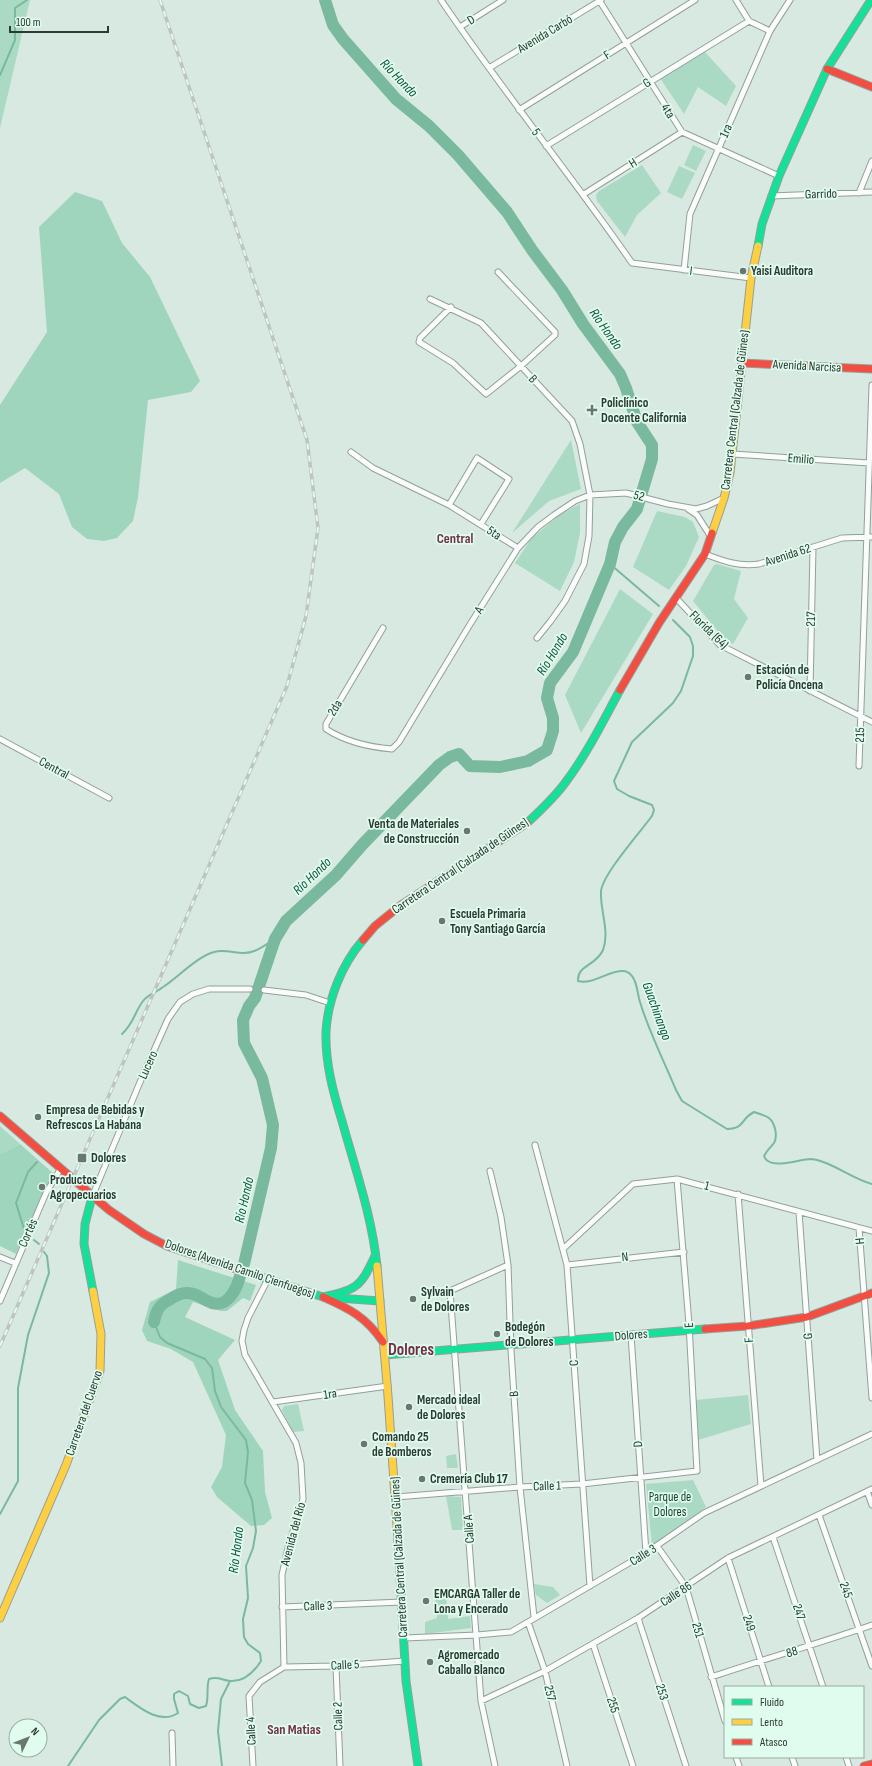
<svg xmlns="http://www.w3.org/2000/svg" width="872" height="1766" font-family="'Sofia Sans Condensed',sans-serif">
  <rect width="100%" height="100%" fill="#d8e9e1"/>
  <!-- green -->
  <path fill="#aadac4" d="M0,0H30L0,128Z
    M705,52L736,86L726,106L698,87L684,114L660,78Z
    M693,145L706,151L696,171L684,165Z
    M642,165L661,193L637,215L625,237L597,201L596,195L599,191Z
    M679,166L695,173L682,199L667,192Z
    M571,440L581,489L549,501L512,533Z
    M580,504V533L574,562L560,591L515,563L531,539L559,515Z
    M657,511L685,517L693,522L699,537L686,566L669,590L633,567Z
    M717,564L741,571L734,599L748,618L733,644L720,634L693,601L714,565Z
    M620,589L653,614L581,733L565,695Z
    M0,1126L20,1144L0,1154Z
    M748,1395L751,1424L698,1440L696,1400Z
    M298,1404L304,1431L293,1432L282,1410L284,1406Z
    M456,1454L458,1468H447L446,1456Z
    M693,1480L706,1507L652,1546L646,1484Z
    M446,1496L461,1497L463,1530H452Z
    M534,1584L553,1587L560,1595L547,1603L536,1595Z
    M446,1595L448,1619L470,1616L471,1628L425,1634V1622L437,1618L435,1596Z"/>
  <!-- forest -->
  <path fill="#9fd5bd" d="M75,192L102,201L122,243L150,277L200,381L191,392L148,400L138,497L133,521L117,538L104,541L87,539L72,527L59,494L25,468L0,483V405L47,332L39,227Z
    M20,1144L54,1174L45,1190L16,1254L0,1246V1154Z
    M178,1260L256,1285L250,1301L243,1298L227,1311H221L193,1302L185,1317L235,1340L218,1360L235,1410L263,1451L265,1492L272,1518L264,1525L251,1526L217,1497L211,1487L222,1467L226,1435L193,1362L171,1349L147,1341L142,1330L150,1302L176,1289Z"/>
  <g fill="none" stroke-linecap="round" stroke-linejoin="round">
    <!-- stream -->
    <path stroke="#79b99e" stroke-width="2" d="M0,75L15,40V8L27,0
      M610,564L659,606
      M673,620L690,637L693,646V656L681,691L673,703L632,742L614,781L617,789L629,796L652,805L654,810L652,816C641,831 601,876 601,892C600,911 610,931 603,950C596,966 577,965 578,981C594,985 608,970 624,971C637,973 637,993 640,1002C649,1032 664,1061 676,1090L682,1101L727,1129C746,1128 740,1119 754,1112C759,1114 765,1115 769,1118C775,1123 778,1136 774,1143C771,1147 767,1150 764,1156C769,1171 799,1159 811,1159C831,1161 852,1179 872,1184
      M122,1034C134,1023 134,1013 143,1001C147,995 157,992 163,987C177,978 198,956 214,952C224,949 234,953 244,953C256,953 265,945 275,939
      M24,1229L16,1203L28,1172L37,1162
      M34,1240L39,1244
      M0,1514L18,1481V1388L28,1335L49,1273L47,1256L44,1252
      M68,1766L99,1720L120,1699L125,1697C140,1708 160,1725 178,1713L174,1699V1694L179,1691L188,1696L190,1704L199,1708L206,1706C209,1697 206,1688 209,1679C218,1676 221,1680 230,1681C244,1682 254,1672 261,1661L260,1653L248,1644L244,1637L243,1619L248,1598L246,1566L253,1548L256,1531L252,1500L245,1483L248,1452L246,1440L221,1407L215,1391L212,1368L205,1359L167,1343L160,1337L154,1322
      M222,1766L218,1731L221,1699L230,1681"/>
    <!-- river -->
    <path stroke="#79b99e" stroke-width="12" d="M244,1264L271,1148L273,1125L262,1078L244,1043L243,1020L249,1006L255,998L275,939L286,921L336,875L362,845L439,765L450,757L459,754L470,766L500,767L528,761L547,750L553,731V718L547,698L550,683L573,652L610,564L615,542L623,527L637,509L652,459V445L637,422L626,388L620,374L583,324L562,290L532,250L507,212L458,155L429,126L396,99L343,39L333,25L325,0
      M154,1322C156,1311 159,1305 169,1300C174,1297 179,1293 186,1293C196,1292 203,1300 212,1303C228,1308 237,1288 240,1276"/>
    <!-- street casing -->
    <g stroke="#93a09a" stroke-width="7">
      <path id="street" d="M441,0C502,90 570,174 632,263L751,278
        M599,0L682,132L779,176
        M736,0L749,21L770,31
        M460,27L503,0
        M489,68L601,0
        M519,110L695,0
        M546,146L749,21
        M859,193L872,161
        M584,194L682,132
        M771,196L872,192
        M684,270L690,214L770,31L790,0
        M430,299L481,323L572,421L580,444L590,495L589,536L584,564L565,601L550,622L537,638
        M451,307L420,338L419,342L453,363L486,394L521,366L555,335V332L498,272
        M351,452L373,468L449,505L518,548
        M732,454L869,463
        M449,505L477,458L509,479L481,524
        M688,509L697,515L711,537
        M705,554C723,561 739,567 759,564L842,538L872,537
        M677,599L720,645L872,722
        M383,628L326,724V729C346,742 368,747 392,749L399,742L469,626L518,548L538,527L554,515L575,501L590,495L626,493L668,504L696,509L707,506L724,498
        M810,691L813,547
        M0,739L109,798
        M859,766L872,385
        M264,990L306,995L330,1003
        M535,1145L567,1265L590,1586
        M490,1171L501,1217L508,1265L511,1350L520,1487L534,1617
        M738,1194L761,1486
        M92,1197L143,1075L168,1019L180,1002L193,994L209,989H250
        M799,1212L817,1460
        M859,1228L872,1398
        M563,1249L633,1184L677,1179L872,1231
        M0,1257L15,1263
        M567,1265L684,1252
        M268,1279L248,1318L244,1330L242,1341L245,1355L296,1443L301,1463L303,1499L288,1548L282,1575L284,1667
        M0,1301L46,1193L61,1168
        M631,1335L646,1553
        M273,1402L388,1386
        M867,1491L872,1505
        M396,1497L520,1487L582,1484L697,1471L689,1324L677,1179
        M819,1515L872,1666
        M773,1537L823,1687
        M657,1546L686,1587L725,1721
        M728,1558L769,1687
        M282,1607L402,1602
        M638,1618L686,1766
        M528,1622L545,1671L567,1766
        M404,1638L477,1635L511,1632L646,1553L704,1513L872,1434
        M593,1644L633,1766
        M336,1666L340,1766
        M284,1667L336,1666L405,1661
        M711,1677C765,1659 819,1643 872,1625
        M481,1701L545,1671L638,1618L728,1558L872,1489
        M172,1733L173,1766
        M736,1757L739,1766
        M792,1757L795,1766
        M846,1757L849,1766
        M253,1766L249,1696L260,1682L284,1667
        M495,1766L481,1701L450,1291L508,1265"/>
    </g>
    <!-- fast casing -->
    <g stroke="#93a09a" stroke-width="9">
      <path id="fast" d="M758,246L762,224L779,176L827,69L871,0
        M527,823C541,810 554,798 565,783C587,754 603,721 620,690
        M363,940C342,964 328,999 326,1031C325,1062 333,1092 342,1121C355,1168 372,1216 377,1266
        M92,1197L85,1224L84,1244L93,1291
        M239,1270L323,1297L380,1301
        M323,1297C357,1289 360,1288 375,1256
        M385,1355L705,1329
        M398,1540L406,1681L418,1766"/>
    </g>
    <!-- slow casing -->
    <g stroke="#93a09a" stroke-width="9">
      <path id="slow" d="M712,533L724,498L730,473L751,278L758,246
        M377,1266L388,1396L398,1540
        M0,1618L66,1465L100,1371L101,1334L93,1291"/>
    </g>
    <!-- jam casing -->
    <g stroke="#93a09a" stroke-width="9">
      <path id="jam" d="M827,69L872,87
        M742,363L872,369
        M620,690L659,623L705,554L712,533
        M363,940L375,926L401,905L527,823
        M0,1116L109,1210L144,1234L167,1246L239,1270
        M323,1297C350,1309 366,1317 383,1342
        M705,1329L748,1326L807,1317L872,1293
        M864,1766L872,1764"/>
    </g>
    <!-- street -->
    <use href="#street" stroke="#f9fcfa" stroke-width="5"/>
    <!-- fast -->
    <use href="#fast" stroke="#16e098" stroke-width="7"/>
    <!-- slow -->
    <use href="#slow" stroke="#ffcf43" stroke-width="7"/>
    <!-- jam -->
    <use href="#jam" stroke="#f24e42" stroke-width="7"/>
    <!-- rail casing -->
    <g stroke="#bfc4c2" stroke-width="3.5">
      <path id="rail" d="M0,1346L287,686L306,616L318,528L307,440L160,0"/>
    </g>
    <!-- rail -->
    <use href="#rail" stroke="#dffcee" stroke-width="2" stroke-dasharray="6" stroke-linecap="butt"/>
  </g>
  <!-- markers -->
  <g fill="#697770" stroke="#dffcee" stroke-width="1.5">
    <circle cx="743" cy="271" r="4"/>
    <path d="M590 404h4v4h4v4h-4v4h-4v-4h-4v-4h4z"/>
    <circle cx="748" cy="677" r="4"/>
    <circle cx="467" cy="831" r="4"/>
    <circle cx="442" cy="921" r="4"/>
    <circle cx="38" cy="1117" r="4"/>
    <rect x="77" y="1153" width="10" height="10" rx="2"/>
    <circle cx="42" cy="1187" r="4"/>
    <circle cx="413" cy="1299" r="4"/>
    <circle cx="497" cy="1334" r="4"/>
    <circle cx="409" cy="1407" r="4"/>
    <circle cx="364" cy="1444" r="4"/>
    <circle cx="422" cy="1479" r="4"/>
    <circle cx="426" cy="1601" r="4"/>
    <circle cx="430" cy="1662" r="4"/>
  </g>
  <g text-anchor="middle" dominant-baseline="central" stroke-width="3.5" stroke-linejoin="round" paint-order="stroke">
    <!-- street labels -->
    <g font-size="13" fill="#2d3933" stroke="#dffcee">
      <text transform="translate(471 20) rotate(-32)">D</text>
      <text transform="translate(545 34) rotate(-31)">Avenida Carbó</text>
      <text transform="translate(607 55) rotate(-32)">F</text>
      <text transform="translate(647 83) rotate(-32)">G</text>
      <text transform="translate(668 111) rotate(58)">4ta</text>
      <text transform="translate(726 131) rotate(-66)">1ra</text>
      <text transform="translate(536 132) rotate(54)">5</text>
      <text transform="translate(633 163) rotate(-32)">H</text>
      <text transform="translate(821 194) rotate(-2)">Garrido</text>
      <text transform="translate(691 271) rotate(7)">I</text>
      <text transform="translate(807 366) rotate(3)">Avenida Narcisa</text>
      <text transform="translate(533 379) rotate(47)">B</text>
      <text transform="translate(735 410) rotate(-83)">Carretera Central (Calzada de Güines)</text>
      <text transform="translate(801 459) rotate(4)">Emilio</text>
      <text transform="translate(639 496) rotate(15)">52</text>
      <text transform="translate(494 533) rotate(33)">5ta</text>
      <text transform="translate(788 555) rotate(-18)">Avenida 62</text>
      <text transform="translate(479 610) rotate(-58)">A</text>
      <text transform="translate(811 619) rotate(-89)">217</text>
      <text transform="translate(709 630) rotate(44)">Florida (64)</text>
      <text transform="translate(335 708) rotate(-59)">2da</text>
      <text transform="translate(860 735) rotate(-88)">215</text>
      <text transform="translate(54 768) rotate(28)">Central</text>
      <text transform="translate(460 866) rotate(-34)">Carretera Central (Calzada de Güines)</text>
      <text transform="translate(148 1065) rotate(-66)">Lucero</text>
      <text transform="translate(707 1186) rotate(14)">1</text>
      <text transform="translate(28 1233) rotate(-66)">Cortés</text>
      <text transform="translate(860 1241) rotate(-95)">H</text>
      <text transform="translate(625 1257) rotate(-6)">N</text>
      <text transform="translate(240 1269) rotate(19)">Dolores (Avenida Camilo Cienfuegos)</text>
      <text transform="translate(689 1325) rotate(-94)">E</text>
      <text transform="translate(631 1335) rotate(-5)">Dolores</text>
      <text transform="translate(808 1336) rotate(-94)">G</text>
      <text transform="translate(749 1340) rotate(-95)">F</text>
      <text transform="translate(574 1363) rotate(-94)">C</text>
      <text transform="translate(330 1394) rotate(-8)">1ra</text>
      <text transform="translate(514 1394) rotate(-94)">B</text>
      <text transform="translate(84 1413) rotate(-71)">Carretera del Cuervo</text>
      <text transform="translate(638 1444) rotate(-94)">D</text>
      <text transform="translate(547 1486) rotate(-2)">Calle 1</text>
      <text transform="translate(469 1529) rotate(-94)">Calle A</text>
      <text transform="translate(293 1534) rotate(-75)">Avenida del Río</text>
      <text transform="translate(643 1555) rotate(-32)">Calle 3</text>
      <text transform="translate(399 1557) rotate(-93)">Carretera Central (Calzada de Güines)</text>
      <text transform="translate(846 1590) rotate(70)">245</text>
      <text transform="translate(676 1594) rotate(-33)">Calle 86</text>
      <text transform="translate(318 1606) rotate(-2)">Calle 3</text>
      <text transform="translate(799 1612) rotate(71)">247</text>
      <text transform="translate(749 1623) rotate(72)">249</text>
      <text transform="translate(698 1630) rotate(74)">251</text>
      <text transform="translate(792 1652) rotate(-16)">88</text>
      <text transform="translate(345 1665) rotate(-3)">Calle 5</text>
      <text transform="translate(662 1692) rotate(72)">253</text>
      <text transform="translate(550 1693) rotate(77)">257</text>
      <text transform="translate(613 1705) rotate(72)">255</text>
      <text transform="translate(338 1716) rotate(-92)">Calle 2</text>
      <text transform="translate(251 1731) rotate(-93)">Calle 4</text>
    </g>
    <!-- poi labels -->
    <g font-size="13" font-weight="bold" fill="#2d3933" stroke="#dffcee" text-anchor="start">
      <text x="751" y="271">Yaisi Auditora</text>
      <text x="601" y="403">Policlínico<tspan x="601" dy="15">Docente California</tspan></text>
      <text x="756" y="670">Estación de<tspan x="756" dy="15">Policía Oncena</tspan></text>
      <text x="459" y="824" text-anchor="end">Venta de Materiales<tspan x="459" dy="15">de Construcción</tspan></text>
      <text x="450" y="914">Escuela Primaria<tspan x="450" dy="15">Tony Santiago García</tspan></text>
      <text x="46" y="1110">Empresa de Bebidas y<tspan x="46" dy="15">Refrescos La Habana</tspan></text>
      <text x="91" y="1158">Dolores</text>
      <text x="50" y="1180">Productos<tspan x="50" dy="15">Agropecuarios</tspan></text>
      <text x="421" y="1292">Sylvain<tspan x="421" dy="15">de Dolores</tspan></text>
      <text x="505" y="1327">Bodegón<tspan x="505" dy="15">de Dolores</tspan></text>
      <text x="417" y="1400">Mercado ideal<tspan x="417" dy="15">de Dolores</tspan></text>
      <text x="372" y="1437">Comando 25<tspan x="372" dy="15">de Bomberos</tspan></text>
      <text x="430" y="1479">Cremería Club 17</text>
      <text x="434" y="1594">EMCARGA Taller de<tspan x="434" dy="15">Lona y Encerado</tspan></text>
      <text x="438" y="1655">Agromercado<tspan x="438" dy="15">Caballo Blanco</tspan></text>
    </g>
    <!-- park labels -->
    <g font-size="13" fill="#193e2f" stroke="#dffcee">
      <text x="670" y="1497">Parque de<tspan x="670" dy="15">Dolores</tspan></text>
    </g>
    <!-- water labels -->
    <g font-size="14" font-style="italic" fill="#10533c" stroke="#dffcee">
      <text transform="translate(399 78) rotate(46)">Río Hondo</text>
      <text transform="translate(606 329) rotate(55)">Río Hondo</text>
      <text transform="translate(552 654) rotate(-59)">Río Hondo</text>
      <text transform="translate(312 876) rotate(-44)">Río Hondo</text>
      <text transform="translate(657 1011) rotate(70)">Guachinango</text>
      <text transform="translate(244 1200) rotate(-77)">Río Hondo</text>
      <text transform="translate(236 1550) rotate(-83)">Río Hondo</text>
    </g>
    <!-- neighbourhood labels -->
    <g font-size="14" font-weight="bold" fill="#732f47" stroke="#dffcee">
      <text x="455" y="538">Central</text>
      <text x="294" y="1729">San Matias</text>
    </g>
    <!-- district labels -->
    <g font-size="17" font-weight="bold" fill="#732f47" stroke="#dffcee">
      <text x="411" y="1350">Dolores</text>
    </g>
  </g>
  <!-- legend -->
  <rect x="724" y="1686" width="140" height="72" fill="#dffcee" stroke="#98aea3"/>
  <rect x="732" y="1699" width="20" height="6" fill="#16e098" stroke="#98aea3"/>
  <text x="760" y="1706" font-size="12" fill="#2d3933">Fluido</text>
  <rect x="732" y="1719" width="20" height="6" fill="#ffcf43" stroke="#98aea3"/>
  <text x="760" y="1726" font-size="12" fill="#2d3933">Lento</text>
  <rect x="732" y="1739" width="20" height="6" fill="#f24e42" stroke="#98aea3"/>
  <text x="760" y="1746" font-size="12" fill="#2d3933">Atasco</text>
  <!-- north arrow -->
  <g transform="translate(28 1738) rotate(47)"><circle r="19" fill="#dffcee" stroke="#98aea3"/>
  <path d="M0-3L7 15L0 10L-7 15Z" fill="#697770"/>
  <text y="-6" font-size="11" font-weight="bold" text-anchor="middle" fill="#2d3933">N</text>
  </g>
  <!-- scale -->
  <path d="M10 26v6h98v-6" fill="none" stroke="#2d3933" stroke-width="2"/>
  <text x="16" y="26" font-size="12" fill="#2d3933" stroke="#dffcee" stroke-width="3" paint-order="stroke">100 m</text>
</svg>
